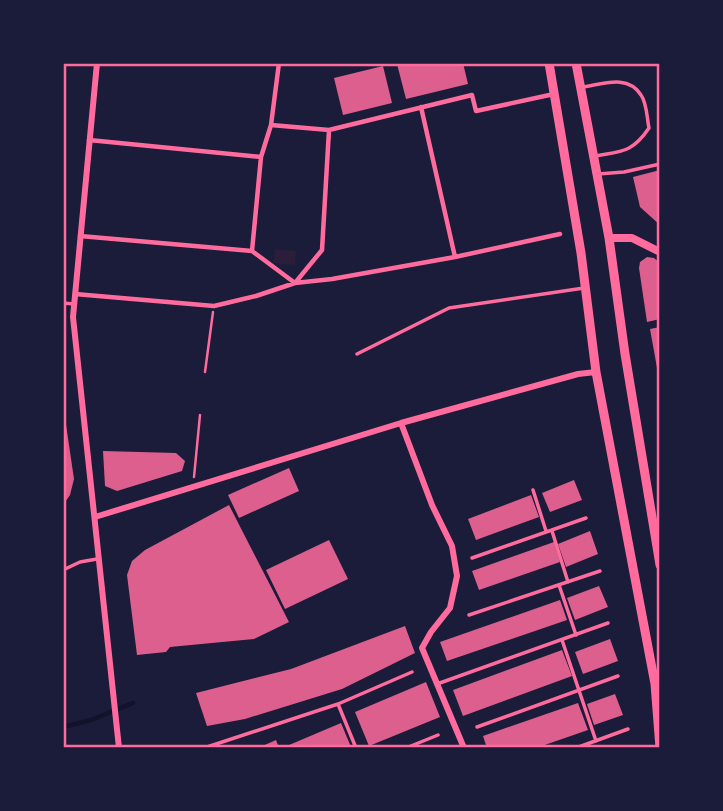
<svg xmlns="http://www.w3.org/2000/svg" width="723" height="811" font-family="'PT Sans Narrow',sans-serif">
  <rect width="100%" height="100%" fill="#1b1b3a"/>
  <!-- green -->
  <path fill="#2a1e3b" d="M275,249L296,251L295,265L273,263Z"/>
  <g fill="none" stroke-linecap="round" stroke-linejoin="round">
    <!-- stream -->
    <path stroke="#12122b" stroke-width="4.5" d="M63,727L91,720L133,703"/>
  </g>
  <!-- building -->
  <path fill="#dd5f8e" d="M403,63H463L468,84L406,99L397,64Z
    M383,66L392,103L343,115L334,78Z
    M660,170V225L640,207L633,177Z
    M647,257L654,258L660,263V319L647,322L639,268L640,262Z
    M660,327V379H659L650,329Z
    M63,404L74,479L70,495L63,505Z
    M103,451L176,453L185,461L182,471L117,491L105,486Z
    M289,468L299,491L239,518L228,495Z
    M574,480L582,500L550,512L542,493Z
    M531,495L539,517L476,540L468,519Z
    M229,505L289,622L254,639L170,647L166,652L137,655L127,575L132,561L145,550Z
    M590,531L598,554L566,567L558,544Z
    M329,540L348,579L285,609L266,570Z
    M554,542L560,562L479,590L472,571Z
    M599,586L608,607L575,620L567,598Z
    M560,600L567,620L447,661L440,642Z
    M405,626L415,653L342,689L245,719L207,726L196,693L291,669Z
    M610,639L618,661L583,674L575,652Z
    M562,650L572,676L463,716L453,690Z
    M426,682L440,717L369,746L355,712Z
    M615,694L623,715L594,725L587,704Z
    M578,703L588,730L536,748H487L483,736Z
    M341,723L351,747L349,748H282Z
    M276,740L279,748H258Z"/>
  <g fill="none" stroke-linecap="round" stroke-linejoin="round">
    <!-- path -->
    <path stroke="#ff6b9d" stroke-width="2.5" d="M205,372L213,312
      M194,477L200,415"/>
    <!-- service -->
    <path stroke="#ff6b9d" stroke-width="3.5" d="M583,87C603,84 628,74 641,95C647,103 647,119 649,128C632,153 622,151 595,156
      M598,174L624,172L660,164
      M63,303L74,304
      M357,354L449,308L584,288
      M533,490L546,531
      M552,531L568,582
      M472,558L586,518
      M63,570L80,562L97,559
      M559,585L576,635
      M469,615L600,571
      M562,640L596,741
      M437,684L608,623
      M338,704L356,748
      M477,727L618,676
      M204,748L338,704L412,672
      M406,748L438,735
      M576,748L628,729"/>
    <!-- pedestrian -->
    <path stroke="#ff6b9d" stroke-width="4.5" d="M279,63L271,125L261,157L252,251L295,283L322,250L329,130
      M421,107L455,257
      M271,125L329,130L472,95L476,111L554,94
      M89,140L261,157
      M80,236L252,251
      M75,294L214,306L256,296L295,283L332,279L455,257L560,234"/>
    <!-- minor -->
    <path stroke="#ff6b9d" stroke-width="6" d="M97,63L73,317L119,748
      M401,423L432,505L452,546L457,576L450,608L431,632L422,648L464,748
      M95,517L401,423L578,374L596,372"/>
    <!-- tertiary -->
    <path stroke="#ff6b9d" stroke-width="8" d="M609,238H632L660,252"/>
    <!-- secondary -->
    <path stroke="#ff6b9d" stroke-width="9" d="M549,63L581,253L596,372L655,684L660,748
      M576,63L609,238L625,354L660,565"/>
  </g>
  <!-- border -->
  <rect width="723" height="811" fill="none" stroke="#1b1b3a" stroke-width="130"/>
  <rect x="65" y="65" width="593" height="681" fill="none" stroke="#ff6b9d" stroke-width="2.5"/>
</svg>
